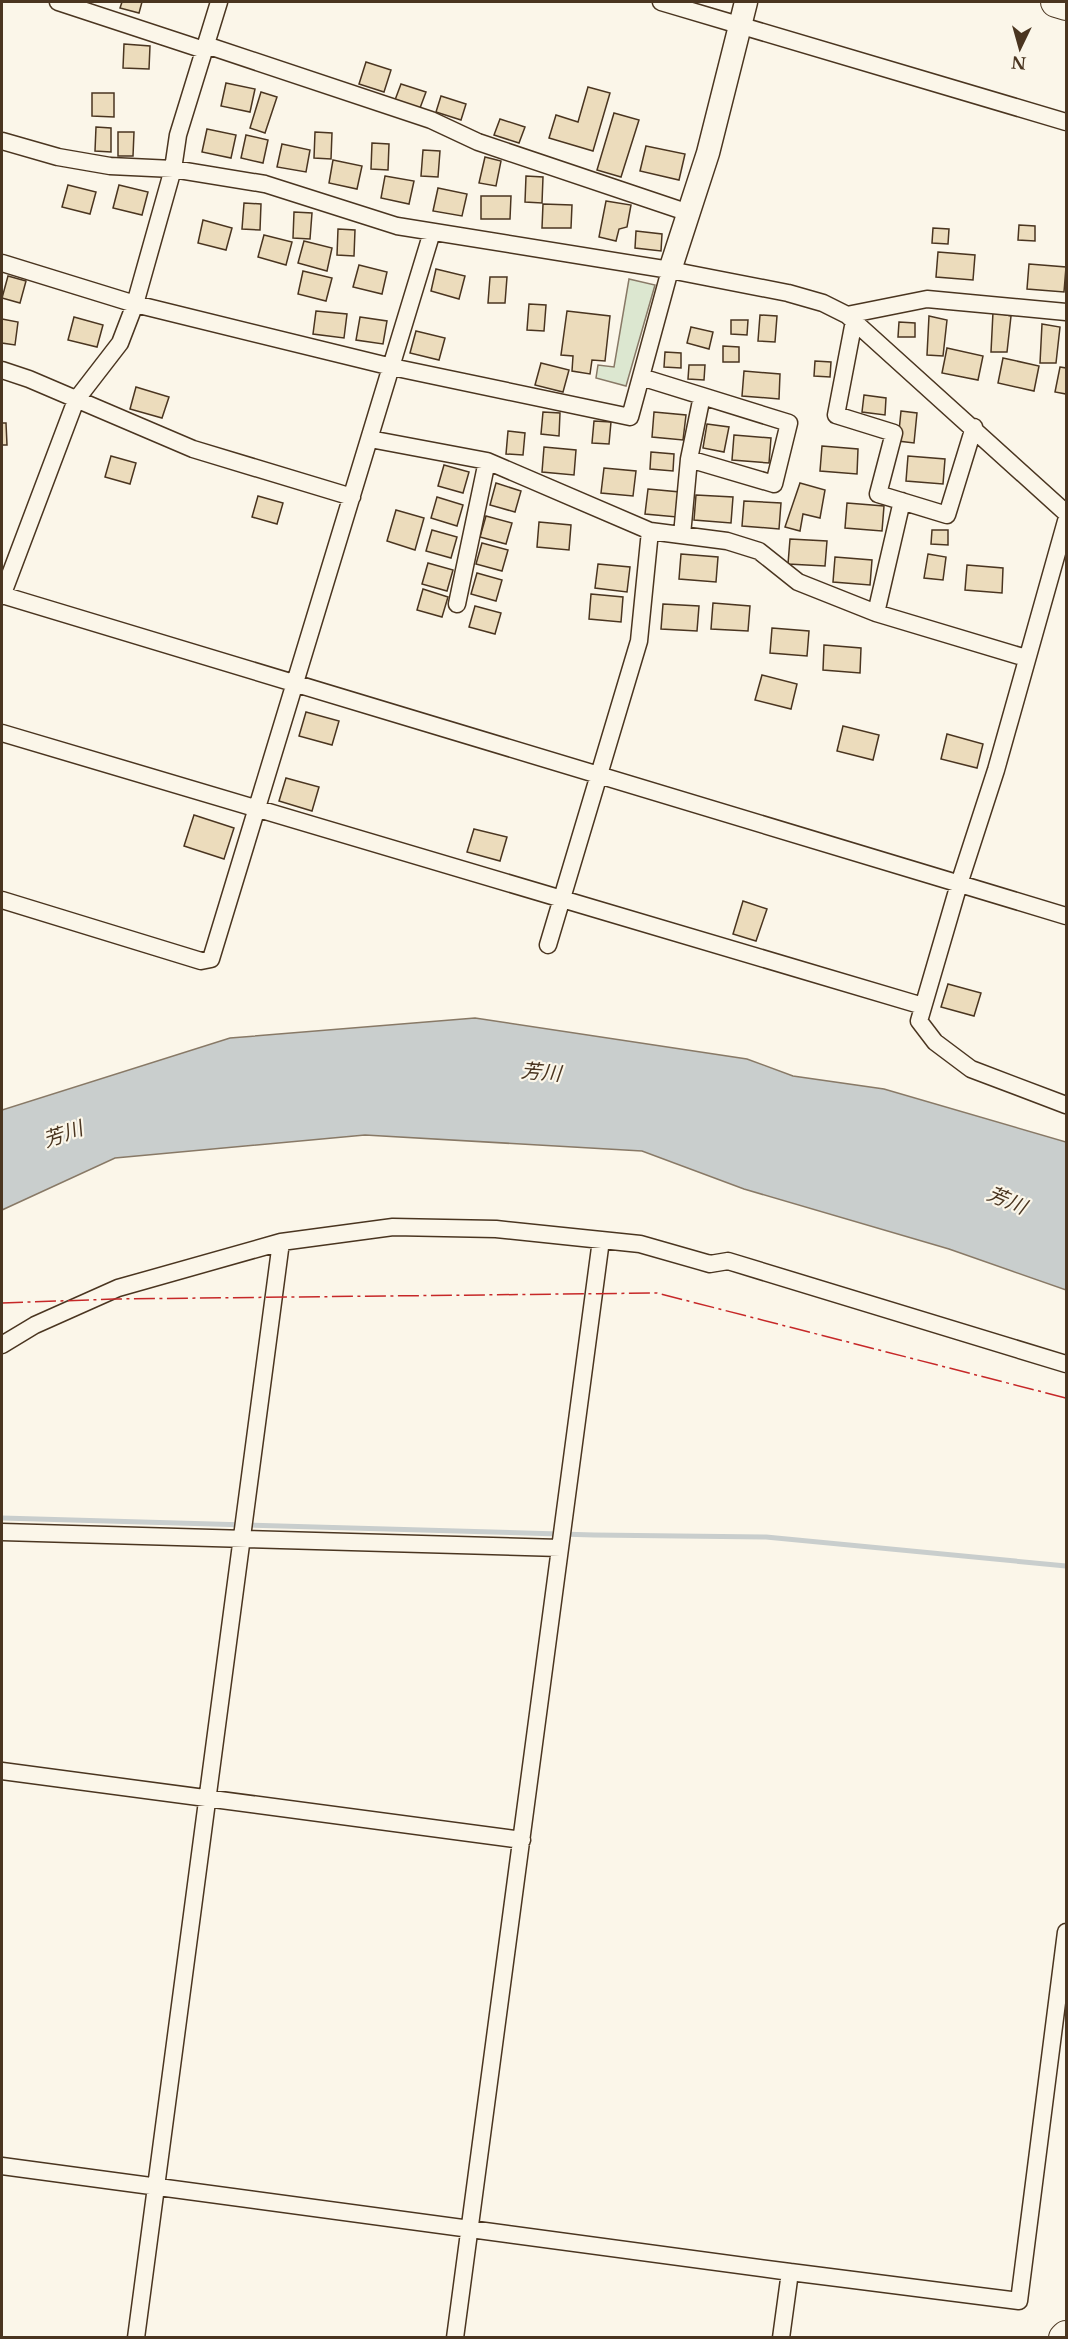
<svg xmlns="http://www.w3.org/2000/svg" width="1068" height="2339" font-family="'Libre Baskerville','Noto Sans JP',serif">
  <rect width="100%" height="100%" fill="#fbf6e9"/>
  <!-- green -->
  <path fill="#dce7d0" stroke="#887966" stroke-width="1.5" d="M629,279L655,285L626,386L596,378L598,365L614,367Z"/>
  <!-- water -->
  <path fill="#c9cecd" stroke="#887966" stroke-width="1.5" d="M475,1018L747,1059L793,1076L884,1089L1066,1142V1290L949,1249L744,1189L642,1151L365,1135L115,1158L2,1210V1110L230,1038Z"/>
  <g fill="none" stroke-linecap="round" stroke-linejoin="round">
    <!-- stream -->
    <path stroke="#c9cecd" stroke-width="5" d="M2,1518L594,1535L766,1537L1066,1566"/>
  </g>
  <!-- building -->
  <path fill="#ecdcbc" stroke="#4a3520" stroke-width="1.5" d="M122,2H142L139,13L120,8Z
    M124,44L150,46L149,69L123,68Z
    M366,62L391,70L384,92L359,84Z
    M226,83L255,89L250,112L221,106Z
    M401,84L426,92L420,108L395,100Z
    M588,87L610,93L593,151L549,138L556,115L578,122Z
    M261,92L277,97L265,133L250,128Z
    M92,93H114V117L92,116Z
    M441,96L466,104L461,120L436,112Z
    M614,113L639,120L621,177L597,170Z
    M500,119L525,127L519,143L494,135Z
    M96,127L111,128V152L95,151Z
    M207,129L236,135L231,158L202,152Z
    M118,132H134L133,156H118Z
    M315,132L332,133L331,159L314,158Z
    M246,135L268,140L263,163L241,158Z
    M372,143L389,144L388,170L371,169Z
    M282,144L310,150L306,172L277,167Z
    M646,146L685,154L679,180L640,171Z
    M423,150L440,151L438,177L421,176Z
    M485,157L501,161L496,186L479,183Z
    M333,160L362,166L357,189L329,183Z
    M385,176L414,181L409,204L381,198Z
    M526,176L543,177L542,203L525,202Z
    M68,185L96,192L90,214L62,207Z
    M119,185L148,192L142,215L113,208Z
    M438,188L467,194L462,216L433,211Z
    M481,196H511L510,219H481Z
    M606,201L631,205L627,227L619,229L616,241L599,237Z
    M244,203L261,204L260,230L242,229Z
    M543,204L572,205L571,228H542Z
    M294,212L312,213L310,239L293,238Z
    M203,220L232,228L226,250L198,243Z
    M1019,225L1035,226V241L1018,240Z
    M933,228L949,229L948,244L932,243Z
    M338,229L355,230L354,256L337,255Z
    M636,231L662,234L661,251L635,248Z
    M264,235L292,242L286,265L258,257Z
    M304,241L332,248L327,271L298,263Z
    M938,252L975,255L973,280L936,277Z
    M1029,264L1066,267L1064,292L1027,289Z
    M359,265L387,272L382,294L353,287Z
    M436,269L465,276L459,299L431,291Z
    M303,271L332,278L326,301L298,294Z
    M8,276L26,281L20,303L2,298Z
    M490,277H507L505,303H488Z
    M529,304L546,305L544,331L527,330Z
    M316,311L347,314L344,338L313,334Z
    M567,311L610,316L605,361L592,360L590,374L572,371L573,356L561,355Z
    M993,312L1011,316L1007,352H991Z
    M760,315L777,316L775,342L758,341Z
    M929,316L947,320L943,356L927,355Z
    M74,317L103,325L97,347L68,340Z
    M360,317L387,321L383,344L356,340Z
    M2,319L18,322L15,345L2,343Z
    M731,320H748L747,335L731,334Z
    M899,322L915,323V337H898Z
    M1042,324L1060,327L1056,363H1040Z
    M691,327L713,332L709,349L687,343Z
    M416,331L445,338L439,360L410,353Z
    M723,346L739,347V362H723Z
    M947,348L983,356L978,380L942,373Z
    M665,352L681,353V368L664,367Z
    M1003,358L1039,366L1034,391L998,383Z
    M815,361L831,362L830,377L814,376Z
    M541,363L569,370L563,392L535,385Z
    M689,365H705L704,380L688,379Z
    M1060,367L1066,368V394L1055,392Z
    M744,371L780,374L779,399L742,396Z
    M136,387L169,397L162,418L130,409Z
    M864,395L886,398L885,415L862,412Z
    M901,411L917,413L914,443L898,441Z
    M543,412L560,413L559,436L541,434Z
    M654,412L686,415L683,440L652,437Z
    M594,421L611,422L609,444L592,443Z
    M2,423H6L7,445H2Z
    M707,424L729,427L724,452L703,448Z
    M508,431L525,433L523,455L506,454Z
    M734,435L771,438L769,463L732,460Z
    M822,446L858,449L857,474L820,471Z
    M544,447L576,450L574,475L542,472Z
    M651,452L674,454L673,471L650,469Z
    M111,456L136,463L130,484L105,477Z
    M908,456L945,459L943,484L906,481Z
    M444,465L469,472L463,493L438,486Z
    M604,468L636,471L633,496L601,493Z
    M496,483L521,491L515,512L490,505Z
    M800,483L825,490L820,518L803,514L800,531L785,527Z
    M648,489L680,492L677,517L645,514Z
    M696,495L733,497L731,523L694,520Z
    M258,496L283,503L277,524L252,517Z
    M437,497L463,505L457,526L431,518Z
    M744,501L781,503L779,529L742,526Z
    M847,503L884,506L882,531L845,528Z
    M396,510L424,518L415,550L387,541Z
    M486,516L512,523L506,544L480,537Z
    M539,522L571,525L569,550L537,547Z
    M432,530L457,537L451,558L426,551Z
    M932,530H948V545L931,544Z
    M790,539L827,541L825,566L788,564Z
    M482,543L508,550L502,571L476,564Z
    M681,554L718,557L716,582L679,579Z
    M928,554L946,557L943,580L924,578Z
    M835,557L872,560L870,585L833,582Z
    M428,563L453,570L447,591L422,584Z
    M598,564L630,567L627,592L595,588Z
    M967,565L1003,568L1002,593L965,590Z
    M477,573L502,580L496,601L471,594Z
    M423,589L448,597L442,617L417,610Z
    M591,594L623,597L621,622L589,619Z
    M713,603L750,606L748,631L711,629Z
    M663,604L699,606L697,631L661,629Z
    M475,606L501,613L495,634L469,627Z
    M772,628L809,631L807,656L770,653Z
    M824,645L861,648L860,673L823,670Z
    M762,675L797,684L791,709L755,700Z
    M306,712L339,721L332,745L299,736Z
    M843,726L879,735L873,760L837,751Z
    M947,734L983,744L977,768L941,759Z
    M286,778L319,787L312,811L279,801Z
    M194,815L234,828L224,859L184,846Z
    M474,829L507,837L500,861L467,852Z
    M743,901L767,909L756,941L733,934Z
    M948,984L981,993L974,1016L941,1007Z"/>
  <g fill="none" stroke-linecap="round" stroke-linejoin="round">
    <!-- street casing -->
    <g stroke="#4a3520" stroke-width="19">
      <path id="street" d="M58,2L204,50
        M661,2L1066,122
        M206,45L431,120L478,142L689,213
        M2,141L58,157L110,166L173,169L265,184L397,226L670,270L788,293L823,303L847,315L1066,513
        M2,263L135,304L392,367L630,417L670,270
        M847,315L927,299L1066,312
        M854,321L836,415L894,433L878,494L947,515L974,427
        M2,370L29,379L193,449L352,497
        M641,377L789,423L774,484L689,459
        M370,439L487,461L650,531L727,541L759,551L798,582L876,613L1026,658
        M1066,521L996,770L959,884L919,1021L935,1042L971,1069L1066,1105
        M682,535L689,459L702,396
        M2,595L1066,916
        M2,596L76,400L120,343L135,304L173,169L178,135L219,2
        M457,604L487,461
        M876,613L902,501
        M2,733L923,1006
        M2,900L201,961L211,959L432,232
        M548,945L639,641L650,531
        M2,1345L35,1325L118,1288L281,1242L393,1227L496,1229L640,1244L710,1264L728,1261L1066,1364
        M2,1532L560,1548
        M2,1771L522,1840
        M2,2166L790,2272L1019,2301L1066,1932
        M136,2338L281,1242
        M455,2338L601,1240
        M781,2338L790,2272"/>
    </g>
    <!-- secondary casing -->
    <g stroke="#4a3520" stroke-width="25">
      <path id="secondary" d="M670,270L708,153L746,2"/>
    </g>
    <!-- highway casing -->
    <g stroke="#4a3520" stroke-width="32">
      <path id="highway" d="M1056,2L1066,5
        M1064,2338L1066,2336"/>
    </g>
    <!-- street -->
    <use href="#street" stroke="#fbf6e9" stroke-width="16"/>
    <!-- secondary -->
    <use href="#secondary" stroke="#fbf6e9" stroke-width="22"/>
    <!-- highway -->
    <use href="#highway" stroke="#fbf6e9" stroke-width="30"/>
    <!-- power -->
    <path stroke="#c62828" stroke-width="1.5" stroke-dasharray="21 4.5 3 4.5" stroke-linecap="butt" d="M2,1303L114,1299L657,1293L1066,1398"/>
  </g>
  <g text-anchor="middle" dominant-baseline="central" stroke-width="4.5" stroke-linejoin="round" paint-order="stroke">
    <!-- water labels -->
    <g font-size="20" font-style="italic" fill="#4a3520" stroke="#fbf6e9">
      <text transform="translate(541 1072) rotate(5)">芳川</text>
      <text transform="translate(63 1134) rotate(-19)">芳川</text>
      <text transform="translate(1007 1200) rotate(23)">芳川</text>
    </g>
  </g>
  <!-- border -->
  <rect width="1068" height="2339" fill="none" stroke="#4a3520" stroke-width="6"/>
  <!-- north arrow -->
  <g transform="translate(1020 48) rotate(185)" stroke="#fbf6e9" stroke-width="4.5" paint-order="stroke">
  <path d="M0-4.5L10 22L0 15L-10 22Z" fill="#4a3520"/>
  <text y="-9" font-size="16" font-weight="bold" text-anchor="middle" fill="#4a3520">N</text>
  </g>
</svg>
